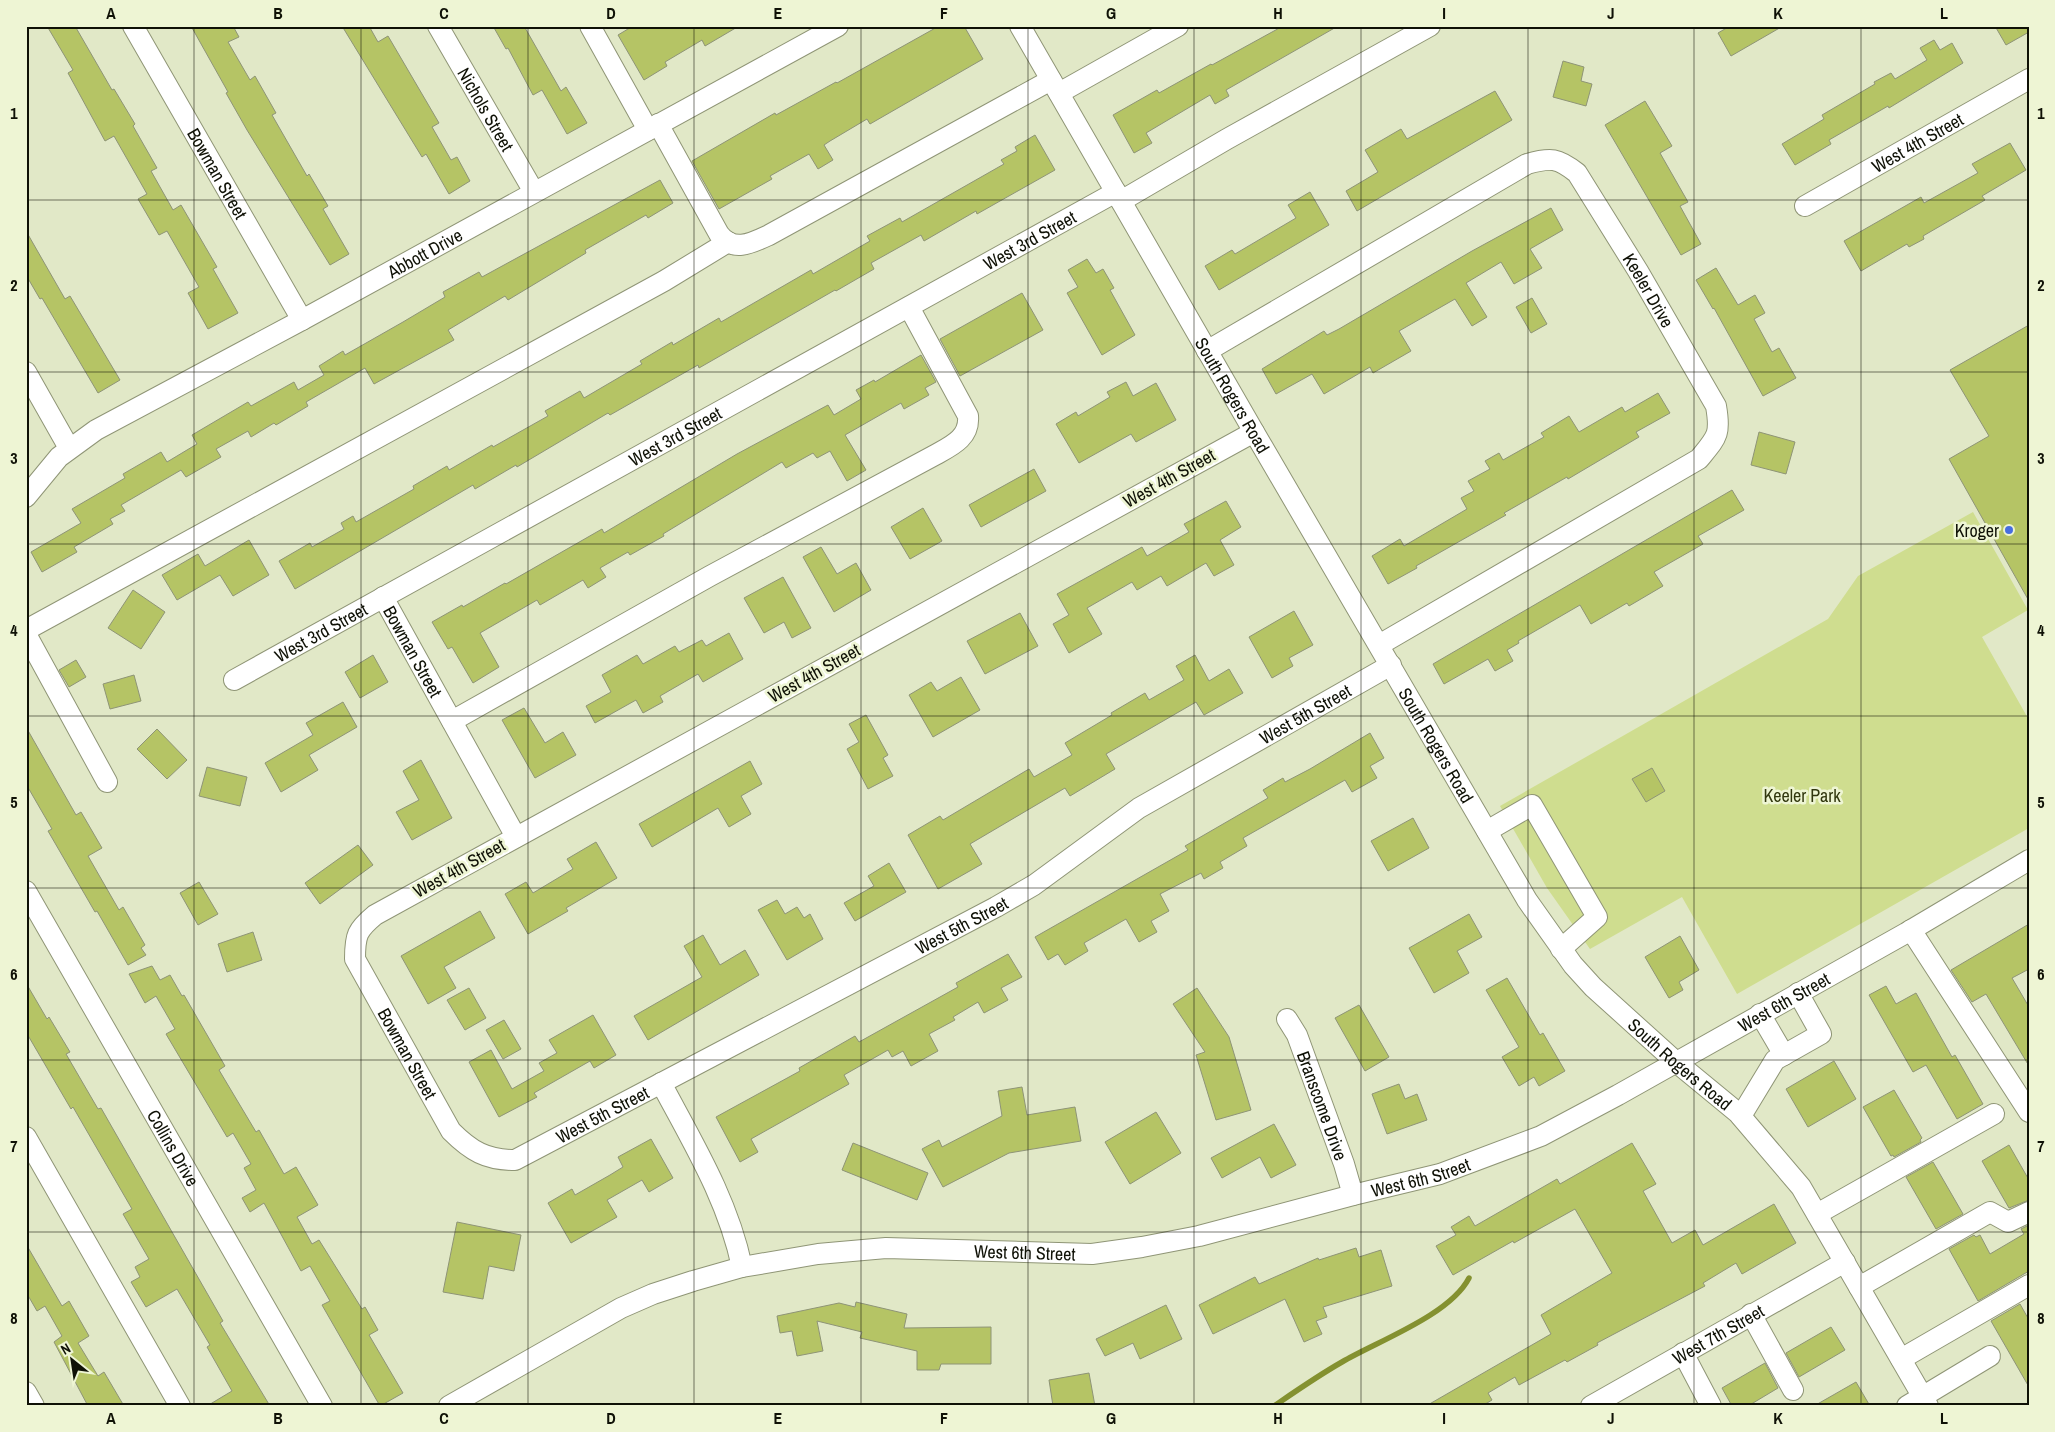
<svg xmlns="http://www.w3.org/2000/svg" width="2055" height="1432" font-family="'Archivo Narrow',sans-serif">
  <rect width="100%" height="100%" fill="#e1e8c7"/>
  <!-- green -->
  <path fill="#cfdd8f" d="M1973,512L2028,610L1982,637L2029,720V828L1737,994L1682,897L1590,949L1547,888L1500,806L1828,619L1858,576Z"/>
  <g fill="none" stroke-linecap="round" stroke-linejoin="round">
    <!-- stream -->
    <path stroke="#849130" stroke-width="5.5" d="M1274,1406C1296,1391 1319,1375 1342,1362C1378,1341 1450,1315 1469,1278"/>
  </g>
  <!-- building -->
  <path fill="#b5c465" stroke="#8e9476" d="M47,26H75L112,90L114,89L135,124L133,126L157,168L151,171L173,210L181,205L217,267L213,269L238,313L208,329L188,293L199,287L167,231L159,235L138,199L147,194L114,136L105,141L68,73L73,70Z
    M191,26H233L239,37L228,42L250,80L255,76L276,113L272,115L307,176L309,174L328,206L323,209L349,254L330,265L247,130L226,93L228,92Z
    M342,26H369L378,42L388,36L439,123L432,127L451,160L457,157L470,181L449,194L426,154L422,157Z
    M493,26H524L561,91L566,87L587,123L567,134L542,90L533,95L508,48L506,49Z
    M633,26H739L705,46L702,40L665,62L667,66L644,80L618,35Z
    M939,26H964L983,59L870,124L867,119L830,141L824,145L833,160L818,169L809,154L770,176L772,179L719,209L692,161L775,113L776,115L836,82L837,83Z
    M1283,26H1338L1226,90L1229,96L1215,104L1210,95L1146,133L1152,143L1134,153L1113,115L1157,90L1159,93L1211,64L1212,65Z
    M1730,26H1783L1731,56L1718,33Z
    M1995,26H2029V32L2006,45Z
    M1934,40L1940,50L1952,43L1963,63L1889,108L1888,106L1829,140L1831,144L1795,165L1782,144L1824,119L1822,115L1875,84L1874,82L1891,73L1895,79L1927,60L1920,48Z
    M1563,61L1584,67L1581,81L1592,84L1586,106L1553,97Z
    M1495,91L1512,120L1357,211L1346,191L1378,172L1365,150L1401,129L1407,139Z
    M1645,101L1672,146L1660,153L1688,202L1680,206L1701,244L1681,255L1605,125Z
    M1035,135L1055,170L977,214L976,211L924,241L921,235L871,263L874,269L836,291L835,290L699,368L698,365L610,415L608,413L517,467L516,465L475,489L473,485L295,589L279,561L310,543L312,547L344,529L341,523L353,516L356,522L414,489L413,486L447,466L449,470L492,445L493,447L548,416L545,411L580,391L584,398L642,364L640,361L672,342L673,345L719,318L721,322L811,270L813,274L870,241L867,236L900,218L902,222L1004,164L1001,160L1017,151L1015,147Z
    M2010,143L2026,170L1982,196L1985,200L1923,236L1924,239L1909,247L1907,244L1861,271L1844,241L1921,197L1924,203L1978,173L1972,164Z
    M660,180L673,203L648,218L646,215L585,250L586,253L508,300L505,296L448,330L454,340L374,384L365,368L306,402L308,406L276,425L274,423L251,437L248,431L216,449L221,457L186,477L181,470L121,505L125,511L110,519L113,524L74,547L77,552L42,572L31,552L81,523L72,509L125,478L123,474L161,452L167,462L197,444L192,435L248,402L251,406L294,382L298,390L324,375L319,366L343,351L345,355L403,322L445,297L443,292L479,272L482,277Z
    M1310,192L1329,225L1219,290L1205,266L1232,250L1235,254L1296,218L1288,205Z
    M1551,208L1563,230L1530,249L1542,268L1514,284L1501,262L1466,283L1487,317L1472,326L1455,299L1399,331L1411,351L1373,373L1370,367L1324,394L1312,374L1276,394L1262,369L1324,331L1327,335L1339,329L1472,251Z
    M26,231L65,299L70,296L120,380L98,393L42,298L40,299L26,275Z
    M1087,259L1096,273L1103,269L1114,288L1110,290L1135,335L1102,355L1067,293L1078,287L1068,270Z
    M1716,268L1738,305L1755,295L1765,313L1754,319L1772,352L1779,348L1796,378L1763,396L1714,308L1713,309L1696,280Z
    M1022,293L1043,330L960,376L940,339Z
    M1532,298L1547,324L1531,333L1516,307Z
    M2029,325V601L1949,459L1989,436L1950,370Z
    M921,355L936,382L925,388L929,395L904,409L901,403L845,435L866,470L847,481L830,451L817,458L813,453L786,468L782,462L663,534L664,536L630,555L628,552L600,568L606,577L588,588L583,580L540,605L537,600L480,633L499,667L473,683L452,647L448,649L432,622L462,605L463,607L505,583L506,584L602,529L604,533L737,454L828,405L834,415L861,399L856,390L874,380L875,382Z
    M1126,382L1133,396L1156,383L1176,420L1136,442L1131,434L1079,463L1056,424L1076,412L1078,416L1110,397L1107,392Z
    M1658,393L1670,413L1636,432L1639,437L1568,479L1567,477L1504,513L1506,515L1416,566L1417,568L1388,584L1372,556L1400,539L1404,546L1467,509L1461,498L1474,491L1468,481L1490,469L1485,461L1499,453L1503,460L1544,437L1541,433L1569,416L1579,432L1622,407L1625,412Z
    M1759,432L1795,442L1786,474L1751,465Z
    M1034,469L1046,491L981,527L969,505Z
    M1732,490L1744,510L1698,536L1703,544L1654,572L1663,586L1629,606L1627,603L1591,624L1580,605L1518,641L1519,643L1507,650L1513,661L1495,671L1488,659L1444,684L1433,664Z
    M1226,501L1241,527L1220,540L1234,565L1214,576L1206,563L1167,586L1161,576L1137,590L1132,582L1087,608L1102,634L1069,653L1053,624L1069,615L1057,594L1142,547L1147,556L1189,532L1184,524Z
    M923,508L942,541L910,559L891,527Z
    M249,540L269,575L233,596L220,575L177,600L162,575L198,554L205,566Z
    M821,547L837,574L856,563L871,590L834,612L803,557Z
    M783,577L811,628L792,638L784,622L764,633L744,598Z
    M133,590L165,612L141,649L108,628Z
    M1294,611L1313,645L1289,658L1293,666L1272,678L1249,637Z
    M1020,613L1038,646L985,674L967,641Z
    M729,633L743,659L703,682L698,674L660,696L663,702L643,713L636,700L595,723L586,706L611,692L602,675L637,655L643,664L675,646L679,652L702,640L706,646Z
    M373,655L388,682L360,698L345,672Z
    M1195,655L1209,681L1229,669L1243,693L1204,715L1196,702L1106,754L1115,769L1070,796L1065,788L970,844L982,864L938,889L908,835L940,816L943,820L1029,769L1034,777L1072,755L1065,743L1112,715L1111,713L1145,693L1149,700L1184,680L1176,666Z
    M76,660L86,677L69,687L59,670Z
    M134,675L141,701L110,709L103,684Z
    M961,677L980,710L933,737L909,695L931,682L937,691Z
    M343,702L357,727L309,755L318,770L281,792L265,763L313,735L306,723Z
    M524,708L545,743L563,732L576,755L535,778L502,720Z
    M866,715L888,755L883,758L893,776L868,789L847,749L859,742L849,724Z
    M26,727L76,815L81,812L102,848L88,856L119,910L123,907L145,945L141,948L146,955L128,965L97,911L95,912L48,831L52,829L26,784Z
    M157,729L187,760L167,779L137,749Z
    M1370,733L1384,758L1370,766L1377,778L1352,792L1345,780L1243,838L1247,846L1220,862L1223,868L1204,879L1201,873L1160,894L1169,911L1151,921L1157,932L1139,942L1126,919L1084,943L1088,951L1065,965L1058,954L1048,960L1035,937L1188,850L1185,846L1268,798L1263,790L1283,778L1285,782L1310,769Z
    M421,760L452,818L412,840L396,812L419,800L403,771Z
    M750,761L762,784L741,796L751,814L729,827L718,808L652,847L639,824Z
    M207,767L247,777L240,806L199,796Z
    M1652,768L1665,791L1646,802L1632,779Z
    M1413,818L1429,848L1388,871L1371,841Z
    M596,842L617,878L566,908L568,911L528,934L505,894L526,882L533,893L573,869L567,859Z
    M358,845L373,865L320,904L305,883Z
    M889,863L906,892L855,921L844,903L874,886L868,876Z
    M199,882L218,914L198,925L180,893Z
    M777,900L785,914L797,907L804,918L810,914L823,939L787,960L758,910Z
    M480,911L495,938L444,967L456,988L428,1004L401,956Z
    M1469,914L1482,937L1457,951L1469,973L1434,993L1409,948Z
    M2029,924V969L2012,978L2029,1007V1066L1986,994L1972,1002L1951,970Z
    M253,932L262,960L227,972L218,944Z
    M703,935L720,965L745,950L759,975L648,1040L634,1016L702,977L684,946Z
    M1680,936L1699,970L1679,982L1683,990L1669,998L1645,957Z
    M1008,954L1022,977L1001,988L1008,1000L984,1013L978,1002L953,1017L955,1020L929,1034L938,1051L911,1066L903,1051L892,1057L888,1050L844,1075L849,1084L751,1139L758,1152L740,1162L716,1117L800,1071L799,1068L855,1036L859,1042L958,987L956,983Z
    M152,966L160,980L170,975L182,996L184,995L225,1066L219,1070L256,1132L259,1130L284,1174L296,1167L318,1205L297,1217L312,1244L319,1240L362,1309L365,1307L378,1330L369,1335L403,1393L380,1406L322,1305L330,1301L310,1266L301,1271L264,1203L250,1212L242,1198L256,1190L244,1168L251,1164L233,1133L227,1137L166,1034L175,1029L156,996L145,1003L129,974Z
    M1507,978L1540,1035L1543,1033L1565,1071L1539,1086L1534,1077L1519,1086L1502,1057L1519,1047L1486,990Z
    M26,983L47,1019L49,1017L70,1052L66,1054L98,1109L101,1108L223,1321L220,1323L270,1406H207L232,1391L207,1347L210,1345L177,1289L146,1307L131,1282L140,1277L135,1267L149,1259L123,1214L132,1209L73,1107L71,1109L26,1032Z
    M1886,986L1896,1004L1916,993L1952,1057L1955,1055L1983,1104L1957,1119L1926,1065L1913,1072L1869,995Z
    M469,988L486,1018L465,1030L447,1000Z
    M1197,988L1229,1037L1251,1110L1216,1120L1196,1055L1205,1052L1173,1004Z
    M1359,1005L1389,1057L1365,1071L1335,1018Z
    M593,1015L616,1055L594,1068L590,1061L534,1093L537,1097L499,1117L469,1062L491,1050L512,1089L544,1071L539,1063L557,1053L549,1040Z
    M504,1020L521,1049L503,1059L486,1030Z
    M1834,1061L1856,1099L1808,1127L1786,1089Z
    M1399,1084L1405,1099L1417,1094L1427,1120L1387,1134L1372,1094Z
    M1022,1087L1027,1115L1075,1107L1081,1141L1009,1153L943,1187L922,1149L939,1140L942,1147L1002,1116L998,1091Z
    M1894,1090L1922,1138L1920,1140L1921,1142L1894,1157L1893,1155L1891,1156L1863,1107Z
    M1156,1112L1181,1153L1130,1184L1105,1142Z
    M1274,1124L1296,1165L1271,1178L1260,1157L1222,1178L1211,1158Z
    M651,1139L673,1178L649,1192L642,1180L607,1200L617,1217L571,1243L548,1203L572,1189L575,1195L610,1175L623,1167L618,1157Z
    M853,1143L928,1173L917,1200L842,1170Z
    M1632,1143L1656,1184L1643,1191L1672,1243L1695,1230L1703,1245L1774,1204L1796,1243L1742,1274L1736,1263L1703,1283L1705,1286L1597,1343L1598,1345L1567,1362L1565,1360L1519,1385L1515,1377L1488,1393L1492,1400L1482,1406H1426L1551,1334L1541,1315L1612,1273L1575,1209L1514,1243L1513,1241L1453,1275L1436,1246L1456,1235L1451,1227L1469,1216L1475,1226L1557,1179L1560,1184Z
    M2009,1145L2029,1180V1200L2009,1208L1982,1161Z
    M1933,1162L1963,1214L1936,1229L1906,1177Z
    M457,1222L521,1235L514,1271L489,1266L483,1299L443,1292Z
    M2029,1225V1271L1978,1301L1949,1249L1974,1235L1976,1237L1980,1235L1990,1254L2024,1234L2021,1229Z
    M26,1244L62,1306L69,1301L89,1336L78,1343L98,1376L104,1372L124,1406H88L54,1342L62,1336L45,1306L37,1311L26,1292Z
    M1356,1248L1359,1257L1381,1250L1392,1286L1323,1307L1327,1317L1316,1321L1322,1334L1304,1342L1285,1299L1213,1334L1199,1305L1255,1277L1259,1284L1318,1258L1319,1260Z
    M856,1302L907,1314L904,1328L991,1327V1364H941L939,1370H917V1351L860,1338L862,1332L817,1321L823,1351L797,1356L792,1331L780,1333L777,1316L839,1303L855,1307Z
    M2020,1304L2029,1320V1387L1991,1321Z
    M1166,1305L1182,1339L1140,1359L1133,1343L1105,1356L1096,1339Z
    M1831,1327L1845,1350L1799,1377L1786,1353Z
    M1765,1363L1778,1388L1748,1406H1732L1722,1388Z
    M1089,1373L1095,1406H1053L1049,1380Z
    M1856,1382L1870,1406H1814Z"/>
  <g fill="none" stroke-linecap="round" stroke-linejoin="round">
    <!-- minor casing -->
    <g stroke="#8f9576" stroke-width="22">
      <g id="minor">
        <path id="s1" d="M133,26L302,320"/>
        <path id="s2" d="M438,26L534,192"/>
        <path d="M590,26L648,130"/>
        <path id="s3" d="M1020,26L1254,432L1527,900L1573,965L1593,987L1676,1062L1738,1113L1801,1187L1928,1406"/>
        <path d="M1059,93L1178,26"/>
        <path d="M658,124L719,234C733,253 752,243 769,235L1051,80"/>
        <path d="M1121,201L1227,139L1430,26"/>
        <path id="s4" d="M1805,206L2029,79"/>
        <path id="s5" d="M1207,351L1527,164C1551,157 1558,158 1577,173L1638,271L1716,406C1721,435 1717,437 1699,459L1379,645"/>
        <path d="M26,372L69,448"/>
        <path id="s6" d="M1254,432L375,915C357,930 355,935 355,959L451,1131C471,1151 486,1160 515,1160L996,907L1034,885L1139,808L1391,665"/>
        <path id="s7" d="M26,497L59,457L96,430L302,320L838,26"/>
        <path id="s8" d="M383,597L516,837"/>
        <path d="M26,630L664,281L728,242"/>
        <path d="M26,634L107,782"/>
        <path id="s9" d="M234,680L1116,192"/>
        <path d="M452,721L710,576L935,455C951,446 970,438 968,416L909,307"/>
        <path d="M1487,831L1532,805L1597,917L1561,949"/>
        <path id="s10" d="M26,891L322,1406"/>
        <path d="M1911,930L2029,1112"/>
        <path d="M1760,1014L1784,1055"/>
        <path id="s11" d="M1287,1019L1297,1035L1344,1164L1353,1195"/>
        <path d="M661,1083C693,1143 728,1200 742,1267"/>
        <path d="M1741,1116L1775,1060L1821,1034L1798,993"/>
        <path d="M26,1137L180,1406"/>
        <path d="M1817,1214L1994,1114"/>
        <path d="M1859,1287L1990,1212L2008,1222L2029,1212"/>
        <path d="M1751,1314L1793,1390"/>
        <path d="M1683,1353L1711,1406"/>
        <path d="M1901,1359L2029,1285"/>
        <path d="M26,1392L34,1406"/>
        <path id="s12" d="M449,1406L621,1308L653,1294L693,1281L742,1267L818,1254L886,1248L1092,1254L1142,1247L1199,1236L1353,1195L1440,1174L1541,1136L1618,1095L1906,933L2029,860"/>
        <path id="s13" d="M1591,1406L1845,1262"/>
        <path d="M1907,1406L1990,1356"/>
      </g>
    </g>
    <!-- minor -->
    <use href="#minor" stroke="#fff" stroke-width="20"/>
  </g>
  <!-- grid -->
  <path fill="none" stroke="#0f1106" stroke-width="1" stroke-opacity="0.55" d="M194,26V1406M361,26V1406M528,26V1406M694,26V1406M861,26V1406M1028,26V1406M1194,26V1406M1361,26V1406M1528,26V1406M1694,26V1406M1861,26V1406M26,200H2029M26,372H2029M26,544H2029M26,716H2029M26,888H2029M26,1060H2029M26,1232H2029"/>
  <!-- markers -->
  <circle fill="#476ee0" stroke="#eef5d4" stroke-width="2" cx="2009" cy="530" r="5"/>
  <g text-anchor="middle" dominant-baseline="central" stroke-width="5" stroke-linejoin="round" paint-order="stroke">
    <!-- street labels -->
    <g font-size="18" fill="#0f1106" stroke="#eef5d4">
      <text stroke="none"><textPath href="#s2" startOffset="96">Nichols Street</textPath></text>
      <text stroke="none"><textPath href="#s4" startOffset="129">West 4th Street</textPath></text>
      <text stroke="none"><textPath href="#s1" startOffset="170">Bowman Street</textPath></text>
      <text stroke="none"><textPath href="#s9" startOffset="909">West 3rd Street</textPath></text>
      <text stroke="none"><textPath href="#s7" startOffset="471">Abbott Drive</textPath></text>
      <text stroke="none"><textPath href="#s5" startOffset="562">Keeler Drive</textPath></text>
      <text stroke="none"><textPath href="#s3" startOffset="426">South Rogers Road</textPath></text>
      <text stroke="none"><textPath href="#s9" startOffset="504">West 3rd Street</textPath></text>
      <text transform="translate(1169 478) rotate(-29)">West 4th Street</text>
      <text stroke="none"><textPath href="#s9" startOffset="99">West 3rd Street</textPath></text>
      <text stroke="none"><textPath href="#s8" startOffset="62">Bowman Street</textPath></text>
      <text transform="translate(814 673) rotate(-29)">West 4th Street</text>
      <text stroke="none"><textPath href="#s6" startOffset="2232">West 5th Street</textPath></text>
      <text stroke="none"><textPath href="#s3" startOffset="831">South Rogers Road</textPath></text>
      <text transform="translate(459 868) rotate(-29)">West 4th Street</text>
      <text stroke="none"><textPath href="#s6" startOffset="1828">West 5th Street</textPath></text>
      <text stroke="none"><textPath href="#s12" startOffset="1420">West 6th Street</textPath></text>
      <text stroke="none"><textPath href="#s6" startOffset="1162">Bowman Street</textPath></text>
      <text stroke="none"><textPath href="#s3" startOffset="1236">South Rogers Road</textPath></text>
      <text stroke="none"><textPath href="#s11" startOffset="94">Branscome Drive</textPath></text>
      <text stroke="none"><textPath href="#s6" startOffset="1422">West 5th Street</textPath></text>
      <text stroke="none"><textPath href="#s10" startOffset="296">Collins Drive</textPath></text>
      <text stroke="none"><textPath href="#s12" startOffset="1015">West 6th Street</textPath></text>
      <text stroke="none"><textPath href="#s12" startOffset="610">West 6th Street</textPath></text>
      <text stroke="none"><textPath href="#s13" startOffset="146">West 7th Street</textPath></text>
    </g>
    <!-- poi labels -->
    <g font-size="18" fill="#0f1106" stroke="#eef5d4" text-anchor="end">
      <text x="1999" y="530">Kroger</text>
    </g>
    <!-- park labels -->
    <g font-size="18" fill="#31370e" stroke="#eef5d4">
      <text x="1802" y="795">Keeler Park</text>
    </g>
  </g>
  <!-- border -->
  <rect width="2055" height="1432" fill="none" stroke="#eef5d4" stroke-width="55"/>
  <!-- north arrow -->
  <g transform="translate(72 1360) rotate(330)" stroke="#eef5d4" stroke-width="4" paint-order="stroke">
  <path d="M0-4L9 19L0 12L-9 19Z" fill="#0f1106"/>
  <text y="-8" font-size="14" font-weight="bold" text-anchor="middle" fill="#0f1106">N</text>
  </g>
  <rect x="28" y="28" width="2000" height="1376" fill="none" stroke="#0f1106" stroke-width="2"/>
  <g font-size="16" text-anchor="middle" font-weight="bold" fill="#0f1106">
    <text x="111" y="19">A</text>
    <text x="278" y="19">B</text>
    <text x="444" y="19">C</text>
    <text x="611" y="19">D</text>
    <text x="778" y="19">E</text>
    <text x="944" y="19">F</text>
    <text x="1111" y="19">G</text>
    <text x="1278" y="19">H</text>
    <text x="1444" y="19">I</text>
    <text x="1611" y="19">J</text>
    <text x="1778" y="19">K</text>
    <text x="1944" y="19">L</text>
    <text x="14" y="119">1</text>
    <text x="2041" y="119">1</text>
    <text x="14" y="291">2</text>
    <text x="2041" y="291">2</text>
    <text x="14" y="464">3</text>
    <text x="2041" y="464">3</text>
    <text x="14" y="636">4</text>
    <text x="2041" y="636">4</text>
    <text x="14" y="808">5</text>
    <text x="2041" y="808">5</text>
    <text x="14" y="980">6</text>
    <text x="2041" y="980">6</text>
    <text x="14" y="1152">7</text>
    <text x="2041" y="1152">7</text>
    <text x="14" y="1324">8</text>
    <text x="2041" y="1324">8</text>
    <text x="111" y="1424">A</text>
    <text x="278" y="1424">B</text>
    <text x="444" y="1424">C</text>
    <text x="611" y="1424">D</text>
    <text x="778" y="1424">E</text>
    <text x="944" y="1424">F</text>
    <text x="1111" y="1424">G</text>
    <text x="1278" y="1424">H</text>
    <text x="1444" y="1424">I</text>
    <text x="1611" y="1424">J</text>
    <text x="1778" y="1424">K</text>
    <text x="1944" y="1424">L</text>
  </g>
</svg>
